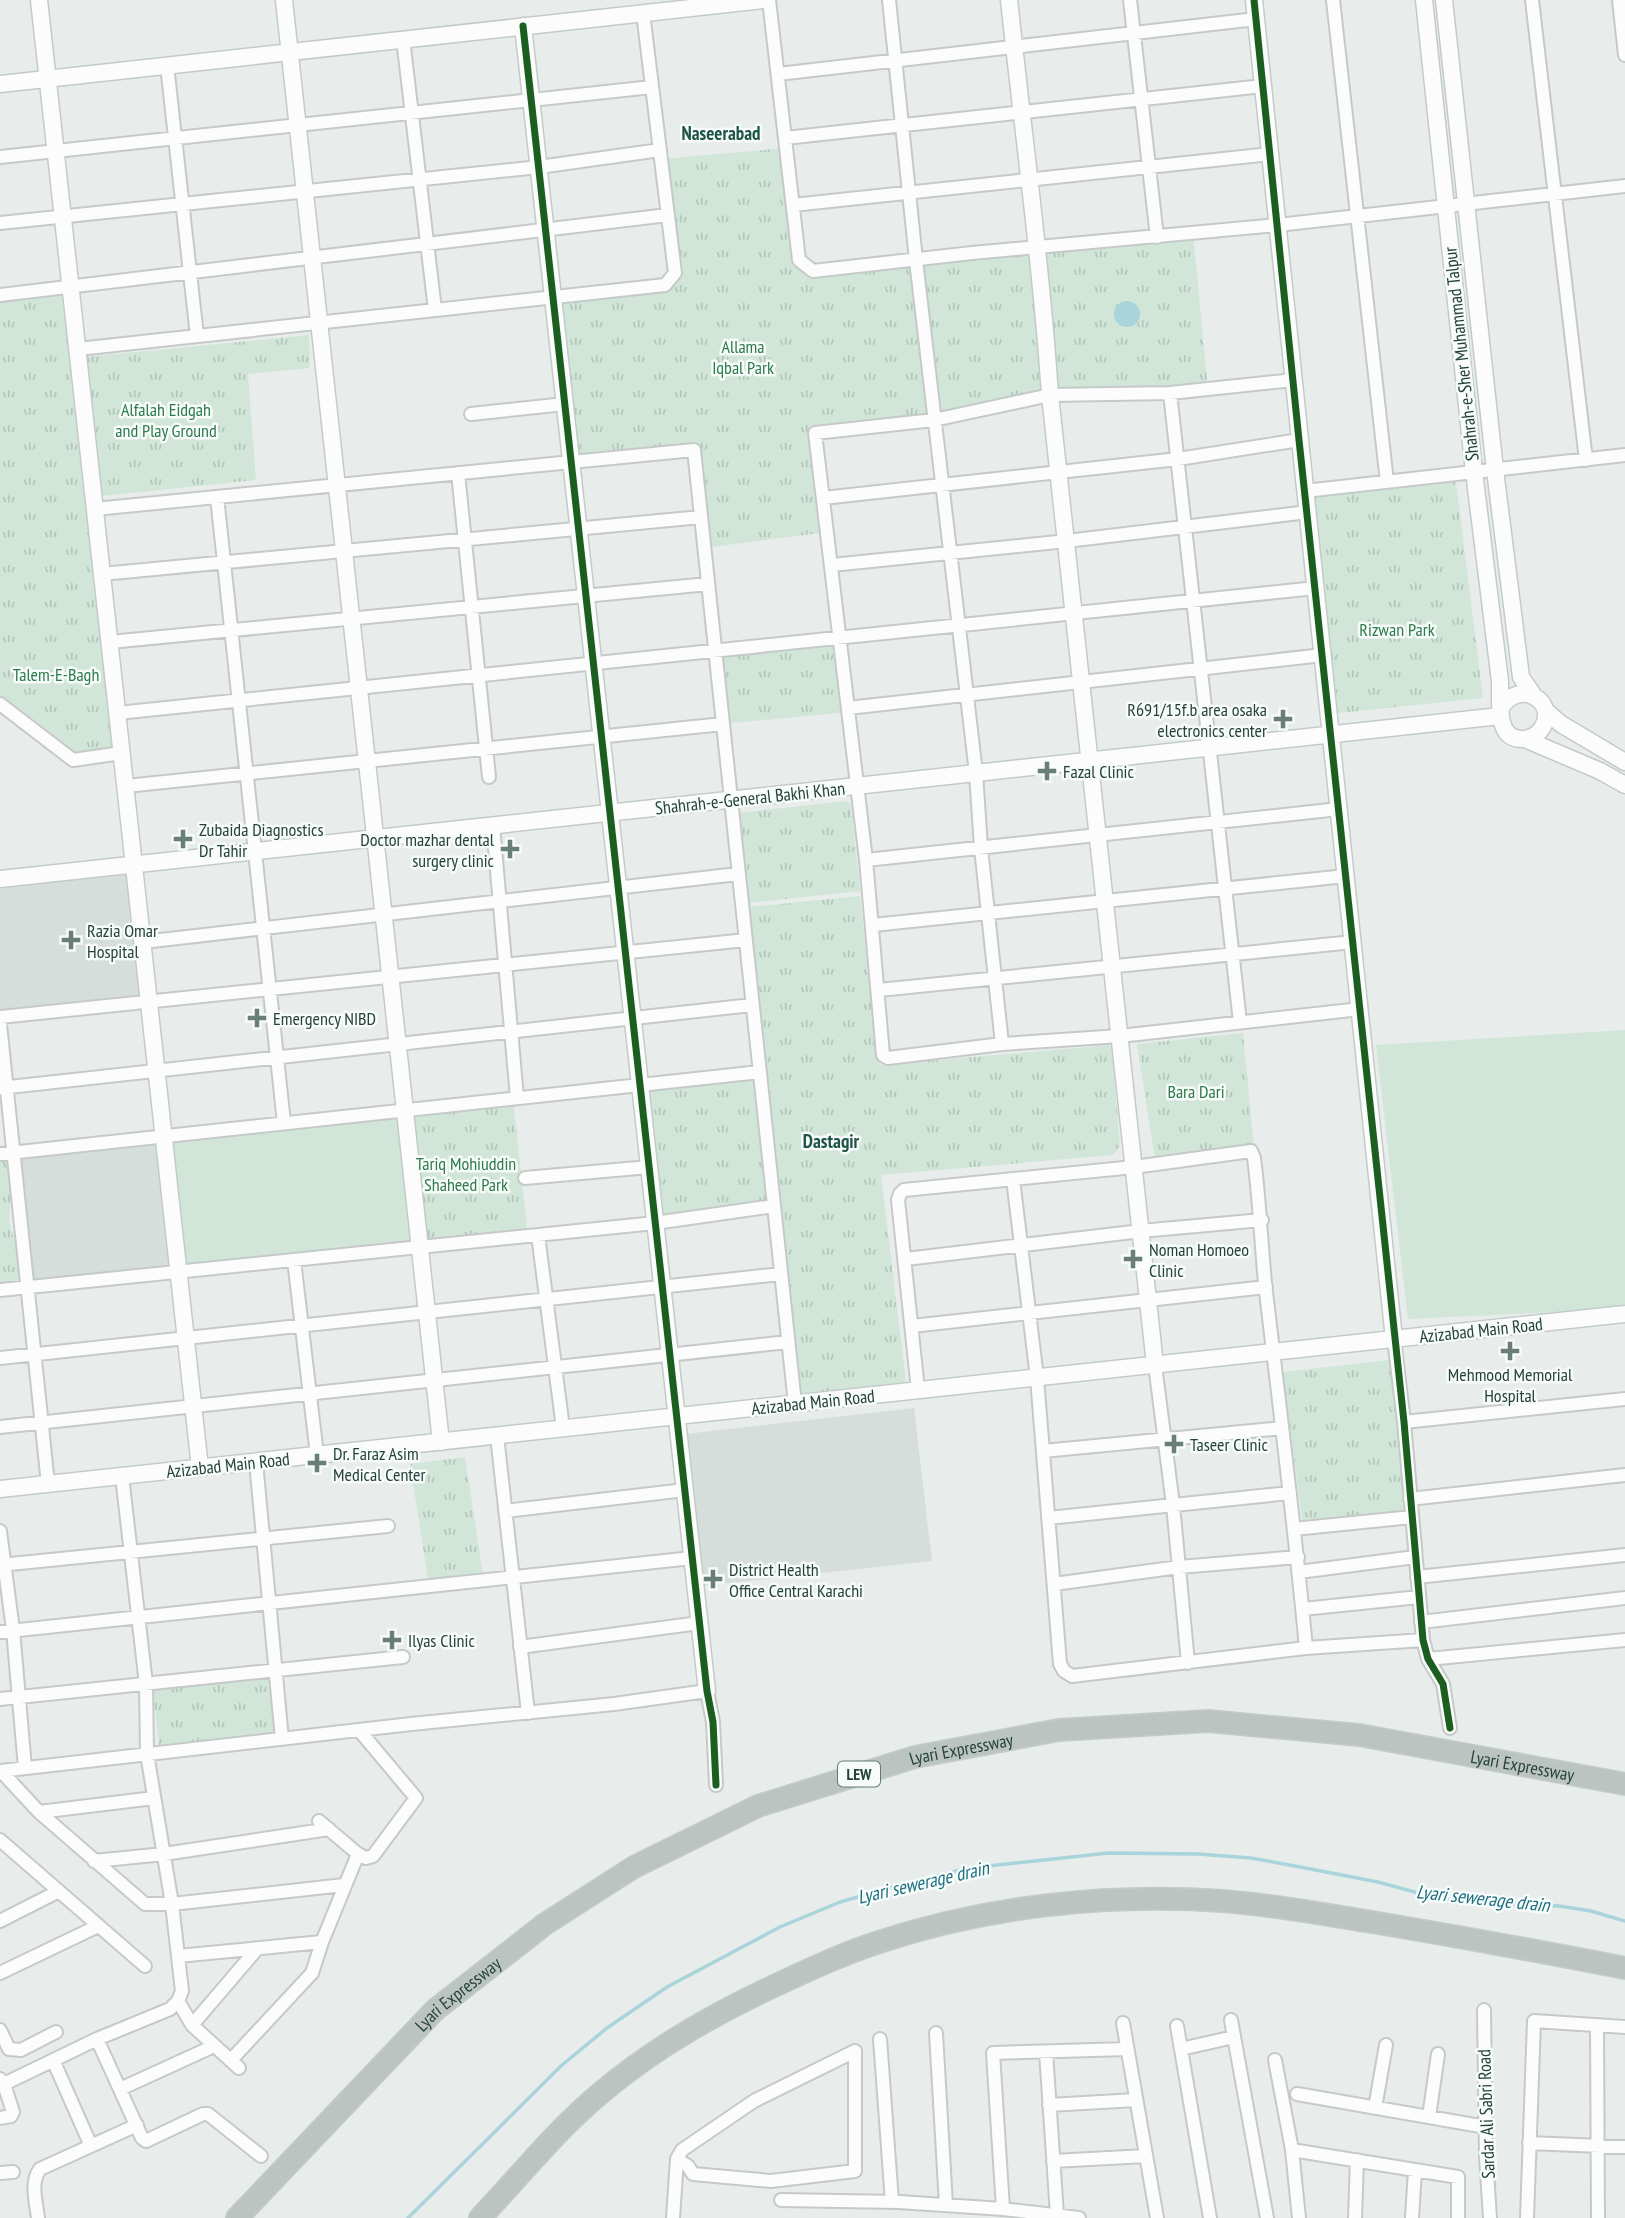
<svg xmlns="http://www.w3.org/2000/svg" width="1625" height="2218" font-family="'PT Sans Narrow',sans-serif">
  <defs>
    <pattern id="grass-tufts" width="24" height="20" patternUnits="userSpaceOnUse" patternTransform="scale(1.75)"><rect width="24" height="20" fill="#d1e6d8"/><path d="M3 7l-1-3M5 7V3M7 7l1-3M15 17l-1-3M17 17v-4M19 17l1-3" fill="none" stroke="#b3c6ba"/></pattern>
  </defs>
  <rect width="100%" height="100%" fill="#e8edeb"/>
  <!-- built -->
  <path fill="#d6dedb" d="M134,865L149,1001L0,1017V879Z
    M164,1136L179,1272L28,1287L14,1152Z
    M914,1408L932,1561L703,1586L685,1434Z"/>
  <!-- grass -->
  <path fill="url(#grass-tufts)" d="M786,148L805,267L1193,233L1208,389L1050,395L815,433L828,532L704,548L693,451L571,462L553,296L672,278L661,159Z
    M71,287L122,753L73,760L0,704V295Z
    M309,335L310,368L248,374L256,480L102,496L85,357Z
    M1455,474L1483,698L1329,714L1305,491Z
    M841,638L849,712L723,724L715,651Z
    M846,801L851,804L860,891L747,903L737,813Z
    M860,896L877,1056L882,1065L1109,1045L1112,1048L1120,1146L1113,1155L881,1175L906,1382L799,1395L748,907Z
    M1243,1033L1254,1148L1155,1160L1137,1044Z
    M760,1072L774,1206L655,1223L640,1085Z
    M513,1099L528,1236L419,1247L405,1110Z
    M14,1152L9,1221L28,1287L0,1290V1154Z
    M1389,1360L1408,1513L1302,1520L1283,1372Z
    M465,1457L484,1581L429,1586L410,1464Z
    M269,1677L275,1733L159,1746L153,1690Z"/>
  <!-- pitch -->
  <path fill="#d1e6d8" d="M1625,1030V1304L1601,1310L1408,1319L1376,1045Z
    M405,1110L419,1247L179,1272L164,1136Z"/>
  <!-- water -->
  <path fill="#a9d4db" d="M1114 314a13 13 0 1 1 26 0a13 13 0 1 1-26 0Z"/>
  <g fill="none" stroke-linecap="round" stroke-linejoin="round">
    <!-- stream -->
    <path stroke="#a9d4db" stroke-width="3.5" d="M408,2218L562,2065L607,2028L667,1987L780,1927L840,1902L907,1883L969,1868L1108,1853L1198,1854L1251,1858L1295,1866L1378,1882L1433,1897L1474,1903L1559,1906L1591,1911L1625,1921"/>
    <!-- street casing -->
    <g stroke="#c5cac8" stroke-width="16">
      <path id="street" d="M769,0L799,260L813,271L972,253L1278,225L1625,186
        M889,0L916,260L976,773L981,848L1002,1044L1120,1036L1360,1009
        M1130,0L1157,237
        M1333,0L1387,482
        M1532,0L1586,460
        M1619,0L1625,55
        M403,39L435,310
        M167,65L197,336
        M778,74L1256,19
        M785,138L1263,86
        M0,157L652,87
        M793,205L1270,154
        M0,223L539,167L660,150
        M0,295L668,215
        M78,349L665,285L675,273L643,13
        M1170,393L1240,1022
        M471,414L565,404
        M458,473L489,777
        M1305,491L1625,455
        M217,497L284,1123
        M823,498L1178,459L1299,440
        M95,509L694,450L795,1404
        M832,565L1067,541L1308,512
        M102,574L701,517
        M110,642L708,584
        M0,704L73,760L122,753
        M848,708L1323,655
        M118,713L1316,588
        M126,786L723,724
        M493,826L517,1098
        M866,860L1339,809
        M873,925L1346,876
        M143,942L738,874
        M879,990L1353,942
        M0,1017L746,940
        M0,1024L48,1484
        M1002,1044L888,1058L883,1055L866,860L815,433L934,420L1050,395L1170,393L1294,380
        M0,1088L752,1005
        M0,1154L760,1072
        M525,1178L649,1167
        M1013,1179L1037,1378L1060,1664L1064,1671L1072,1676L1306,1648L1423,1640
        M538,1235L563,1428
        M906,1259L1141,1231L1262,1220
        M294,1260L317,1455
        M0,1290L655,1223L774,1206
        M912,1326L1266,1287
        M1394,1339L1404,1422L1423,1640L1428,1659L1443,1684L1450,1728
        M0,1358L781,1274
        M1155,1365L1173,1505L1188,1663
        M918,1390L898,1200L900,1194L904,1190L1134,1167L1251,1151L1254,1158C1260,1203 1261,1247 1266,1292C1280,1410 1295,1529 1306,1648
        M1404,1422L1625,1399
        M0,1427L788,1342
        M497,1436L528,1713
        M1043,1451L1282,1428
        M256,1462L282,1739
        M1410,1499L1625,1475
        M505,1511L685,1490
        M1048,1518L1290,1493
        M1294,1529L1412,1517
        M0,1531L13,1630L25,1768
        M0,1565L388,1526
        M1299,1572L1415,1557
        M1417,1577L1625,1555
        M1054,1584L1179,1567L1298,1557
        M1303,1609L1419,1597
        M1421,1622L1625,1598
        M0,1632L692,1558
        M520,1647L699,1623
        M1428,1659L1625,1640
        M0,1699L403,1657
        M0,1771L411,1724L614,1704L707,1691L713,1722L716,1785
        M1,1771L39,1812L145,1904H172L344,1885
        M39,1812L154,1798
        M0,1840L145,1966
        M358,1854L366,1858L373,1856L416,1798L359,1730
        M94,1861L164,1854L329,1829
        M0,1921L59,1891
        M178,1956L322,1942
        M0,1973L98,1926
        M178,2001L192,2025L239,2068
        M1484,2010L1486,2156L1490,2218
        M1231,2020L1267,2218
        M1123,2023L1157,2218
        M192,2025L257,1949
        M1597,2025L1598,2218
        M1177,2026L1210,2218
        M0,2030L9,2049L21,2050L56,2032
        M936,2033L946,2205
        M97,2039L142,2138L146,2141L203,2114H208L261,2156
        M880,2039L892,2202
        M1181,2049L1234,2037
        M1046,2052L1057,2215
        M53,2060L91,2146
        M231,2060L312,1973L322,1942L358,1854L319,1821
        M1275,2060L1292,2150L1299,2218
        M0,2079L4,2084L97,2039L170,2009L178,2001L182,1991L172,1904L147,1754L146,1684L122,1476
        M120,2089L214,2046
        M1297,2094L1486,2127
        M1049,2105L1136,2100
        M1375,2108L1386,2045
        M1429,2117L1438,2054
        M0,2118L11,2116L13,2112L4,2084
        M1529,2143L1625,2147
        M1292,2150L1458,2177V2218
        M1053,2161L1146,2156
        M0,2173L13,2172
        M781,2200L899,2202L1003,2209L1079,2218
        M1003,2209L993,2053L1127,2049
        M38,2218C36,2202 30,2182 40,2169L137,2125
        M673,2218L677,2159L682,2150L754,2101L855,2051V2171L771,2181L693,2174L688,2166L677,2159
        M1355,2218L1357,2160
        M1412,2218L1415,2170
        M1527,2218L1534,2021L1625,2027"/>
    </g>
    <!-- secondary casing -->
    <g stroke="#c3cbc8" stroke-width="19">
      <path id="secondary" d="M39,0L200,1468
        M284,0L441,1442
        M1009,0C1023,131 1041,263 1050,395L1155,1365
        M1254,0L1394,1339
        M1424,0L1474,472L1500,681C1501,700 1494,741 1524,739C1531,738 1538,735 1542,728C1559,701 1518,678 1501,708
        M1444,0L1495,470L1521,677L1534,696
        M523,26L707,1691
        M0,84L764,0
        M1547,712L1561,724L1625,762
        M1525,739L1600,771L1625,785
        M0,879L1500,716
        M0,1489L1625,1314"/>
    </g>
    <!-- highway casing -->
    <g stroke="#c3ccc9" stroke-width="24">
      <g id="highway">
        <path id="s1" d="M237,2218L435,2010L545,1924L634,1867L758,1806L915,1757L1059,1730L1208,1721L1359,1735L1625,1784"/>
        <path d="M480,2218C521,2175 556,2130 602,2092C653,2049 712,2015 772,1987C806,1971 840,1955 876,1943C986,1906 1108,1893 1223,1901C1275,1905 1327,1915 1378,1923C1461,1937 1543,1952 1625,1968"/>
      </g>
    </g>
    <!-- street -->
    <use href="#street" stroke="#fcfcfc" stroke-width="12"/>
    <!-- secondary -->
    <use href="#secondary" stroke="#fcfcfc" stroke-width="16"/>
    <!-- highway -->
    <use href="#highway" stroke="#bcc4c2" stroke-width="21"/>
    <!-- cycleway casing -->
    <g stroke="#f7fbf9" stroke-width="11">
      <path id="cycleway" d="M1254,0L1299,440L1404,1422L1423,1640L1428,1659L1443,1684L1450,1728
        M523,26L707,1691L713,1722L716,1785"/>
    </g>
    <!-- cycleway -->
    <use href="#cycleway" stroke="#1b5e20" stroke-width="7"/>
  </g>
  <!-- markers -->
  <g fill="#697e78" stroke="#f7fbf9" stroke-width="2.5">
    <path d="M1279.5 708.5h7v7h7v7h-7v7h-7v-7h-7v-7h7z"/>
    <path d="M1043.5 760.5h7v7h7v7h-7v7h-7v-7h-7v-7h7z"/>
    <path d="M179.5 828.5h7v7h7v7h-7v7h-7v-7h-7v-7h7z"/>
    <path d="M506.5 838.5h7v7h7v7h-7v7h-7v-7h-7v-7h7z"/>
    <path d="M67.5 929.5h7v7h7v7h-7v7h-7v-7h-7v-7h7z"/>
    <path d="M253.5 1007.5h7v7h7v7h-7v7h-7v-7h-7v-7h7z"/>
    <path d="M1129.5 1248.5h7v7h7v7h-7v7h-7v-7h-7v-7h7z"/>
    <path d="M1506.5 1340.5h7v7h7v7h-7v7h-7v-7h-7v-7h7z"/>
    <path d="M1170.5 1433.5h7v7h7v7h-7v7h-7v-7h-7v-7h7z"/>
    <path d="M313.5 1452.5h7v7h7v7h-7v7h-7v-7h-7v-7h7z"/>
    <path d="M709.5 1568.5h7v7h7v7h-7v7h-7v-7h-7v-7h7z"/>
    <path d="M388.5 1629.5h7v7h7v7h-7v7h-7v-7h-7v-7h7z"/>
  </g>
  <g text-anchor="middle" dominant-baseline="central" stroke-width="5" stroke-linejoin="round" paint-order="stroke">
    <!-- shield labels -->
    <rect fill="#f7fbf9" stroke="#637a73" stroke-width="2" x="838" y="1761.5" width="42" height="25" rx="5"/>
    <g font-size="16" font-weight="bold" fill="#24423a">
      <text x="859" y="1774">LEW</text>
    </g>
    <!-- park labels -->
    <g font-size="18" fill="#2d7a4b" stroke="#f7fbf9">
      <text x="743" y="346">Allama<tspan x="743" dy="21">Iqbal Park</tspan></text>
      <text x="166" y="409">Alfalah Eidgah<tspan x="166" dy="21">and Play Ground</tspan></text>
      <text x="1397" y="629">Rizwan Park</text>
      <text x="56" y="674">Talem-E-Bagh</text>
      <text x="1196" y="1091">Bara Dari</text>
      <text x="466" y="1163">Tariq Mohiuddin<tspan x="466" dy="21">Shaheed Park</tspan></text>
    </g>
    <!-- street labels -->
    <g font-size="18" fill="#24423a" stroke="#f7fbf9">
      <text transform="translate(1461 354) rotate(-96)">Shahrah-e-Sher Muhammad Talpur</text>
      <text transform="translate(750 798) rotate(-6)">Shahrah-e-General Bakhi Khan</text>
      <text transform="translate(1481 1330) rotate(-6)">Azizabad Main Road</text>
      <text transform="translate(813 1402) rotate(-6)">Azizabad Main Road</text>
      <text transform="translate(228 1465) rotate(-6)">Azizabad Main Road</text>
      <text stroke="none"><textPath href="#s1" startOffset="882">Lyari Expressway</textPath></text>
      <text stroke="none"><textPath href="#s1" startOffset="1449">Lyari Expressway</textPath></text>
      <text stroke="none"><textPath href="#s1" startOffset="315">Lyari Expressway</textPath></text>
      <text transform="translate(1486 2114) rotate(-92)">Sardar Ali Sabri Road</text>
    </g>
    <!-- poi labels -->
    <g font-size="18" fill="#24423a" stroke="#f7fbf9" text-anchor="start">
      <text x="1267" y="709" text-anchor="end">R691/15f.b area osaka<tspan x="1267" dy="21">electronics center</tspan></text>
      <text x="1063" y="771">Fazal Clinic</text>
      <text x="199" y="829">Zubaida Diagnostics<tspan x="199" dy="21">Dr Tahir</tspan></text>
      <text x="494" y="839" text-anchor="end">Doctor mazhar dental<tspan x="494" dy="21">surgery clinic</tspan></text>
      <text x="87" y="930">Razia Omar<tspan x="87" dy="21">Hospital</tspan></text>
      <text x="273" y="1018">Emergency NIBD</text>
      <text x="1149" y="1249">Noman Homoeo<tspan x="1149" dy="21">Clinic</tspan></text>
      <text x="1510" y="1374" text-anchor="middle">Mehmood Memorial<tspan x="1510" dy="21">Hospital</tspan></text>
      <text x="1190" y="1444">Taseer Clinic</text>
      <text x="333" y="1453">Dr. Faraz Asim<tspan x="333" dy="21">Medical Center</tspan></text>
      <text x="729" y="1569">District Health<tspan x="729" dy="21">Office Central Karachi</tspan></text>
      <text x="408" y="1640">Ilyas Clinic</text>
    </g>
    <!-- neighbourhood labels -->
    <g font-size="19" font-weight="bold" fill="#1f5548" stroke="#f7fbf9">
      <text x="721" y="133">Naseerabad</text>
      <text x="831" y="1141">Dastagir</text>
    </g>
    <!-- water labels -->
    <g font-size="19" font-style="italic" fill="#1c6f80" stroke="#f7fbf9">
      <text transform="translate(923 1882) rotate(-13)">Lyari sewerage drain</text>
      <text transform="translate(1483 1898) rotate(6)">Lyari sewerage drain</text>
    </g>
  </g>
</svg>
